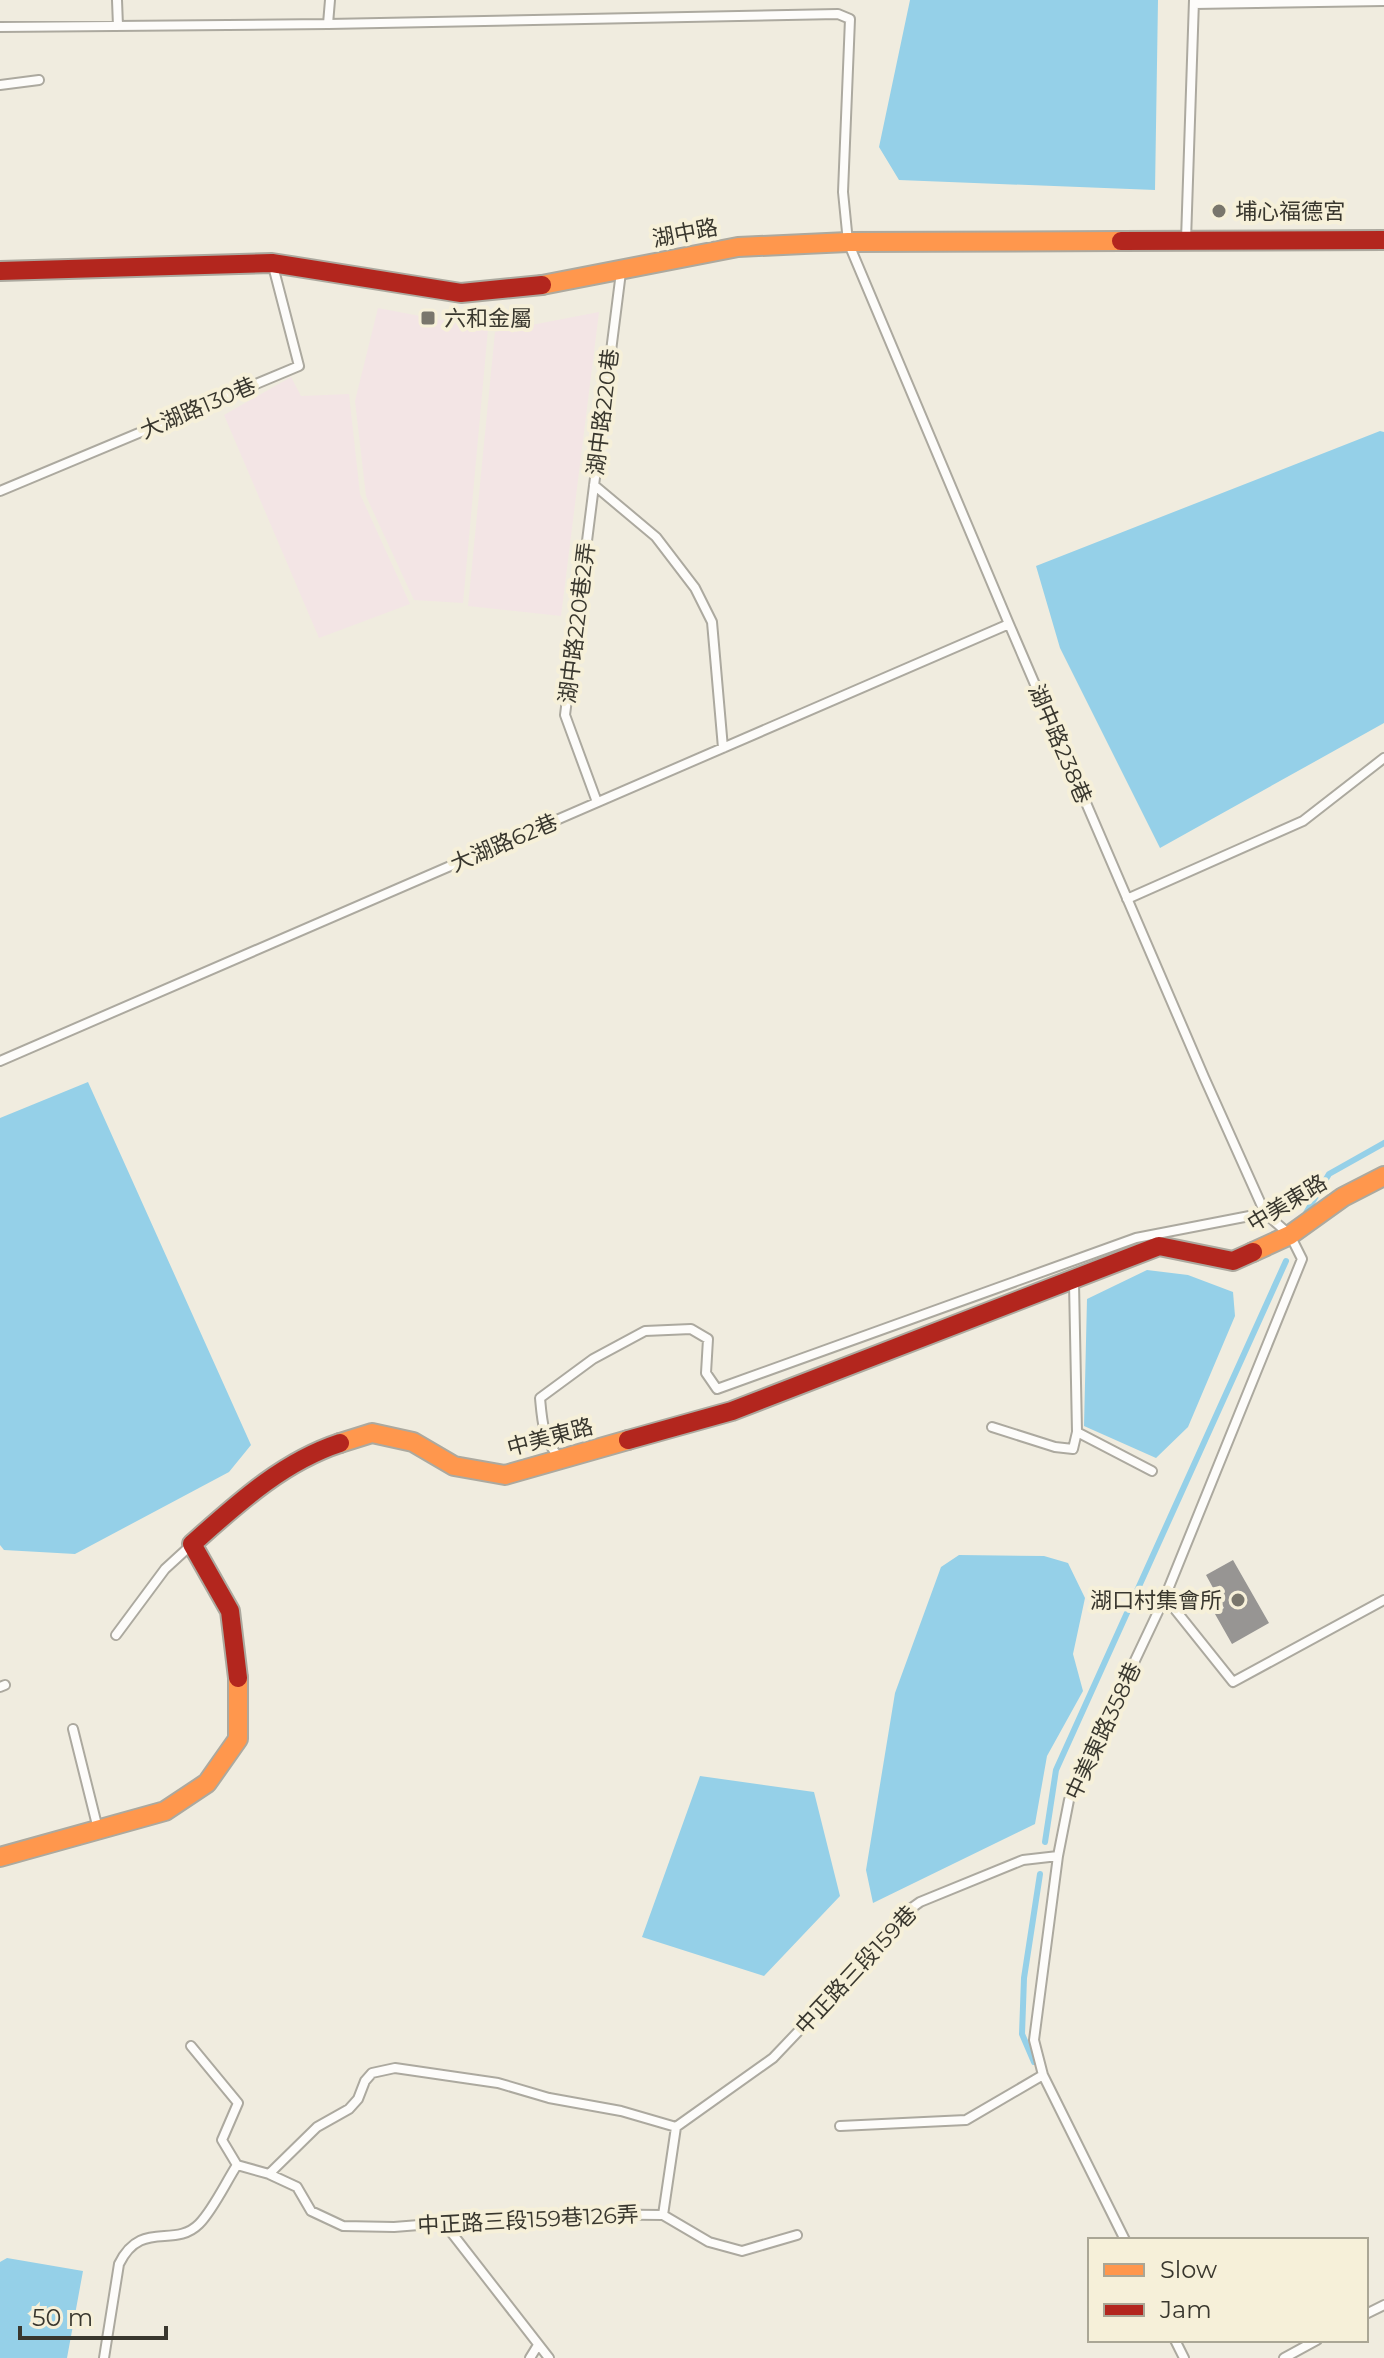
<svg xmlns="http://www.w3.org/2000/svg" width="1384" height="2358" font-family="Montserrat,'Noto Sans TC',sans-serif">
  <rect width="100%" height="100%" fill="#f0ecdf"/>
  <!-- industrial -->
  <path fill="#f3e5e5" d="M378,308L488,329L463,603L414,600L366,496L355,401Z
    M599,312L561,616L468,606L495,332Z
    M291,377L301,396L349,394L360,494L410,604L319,638L224,415Z"/>
  <!-- water -->
  <path fill="#95d0e8" d="M910,0H1158L1155,190L899,180L879,147Z
    M1380,431L1384,432V723L1160,848L1060,648L1036,566Z
    M88,1082L251,1445L229,1472L75,1554L4,1550L0,1545V1118Z
    M1147,1270L1188,1275L1233,1292L1235,1316L1188,1427L1156,1458L1084,1426L1087,1299Z
    M959,1555L1044,1556L1068,1563L1085,1598L1073,1654L1083,1691L1047,1756L1035,1824L873,1903L866,1870L895,1693L941,1567Z
    M700,1776L814,1792L840,1896L764,1976L642,1937Z
    M7,2258L83,2271L67,2358H0V2262Z"/>
  <g fill="none" stroke-linecap="round" stroke-linejoin="round">
    <!-- stream -->
    <path stroke="#95d0e8" stroke-width="6" d="M1306,1213L1329,1174L1384,1143
      M1045,1842L1056,1770L1286,1261
      M1034,2062L1022,2034L1024,1978L1040,1874"/>
  </g>
  <!-- building -->
  <path fill="#979593" d="M1233,1560L1269,1623L1232,1644L1215,1614L1224,1608L1206,1575Z"/>
  <g fill="none" stroke-linecap="round" stroke-linejoin="round">
    <!-- lane casing -->
    <g stroke="#aca99f" stroke-width="12">
      <path id="lane" d="M117,0L118,26
        M1194,4L1384,1
        M328,24L330,0
        M0,27L328,24L838,14L850,19L843,192L848,242L1009,624L1204,1077L1265,1213L1290,1235L1302,1259L1165,1597L1069,1800L1058,1856L1034,2040L1043,2075L1125,2240
        M0,85L39,80
        M1186,240L1194,0
        M594,485L656,537L695,588L712,622L723,748
        M0,491L299,366L273,266
        M597,802L565,715L621,272
        M1127,899L1303,821L1384,758
        M0,1061L1009,624
        M1074,1283L1077,1432L1152,1471
        M992,1427L1055,1447L1073,1449L1077,1432
        M559,1457C543,1440 542,1420 540,1398L593,1359L645,1331L691,1329L708,1339L706,1373L717,1389L1136,1238L1265,1213
        M1165,1597L1233,1682L1384,1600
        M116,1635L165,1569L189,1547
        M0,1687L5,1685
        M73,1729L98,1829
        M191,2046L238,2103L222,2140L237,2165L269,2174L297,2187L311,2211L343,2226L394,2227L557,2214L663,2215L709,2242L742,2251L797,2235
        M840,2126L966,2120L1043,2075
        M676,2127L773,2058L869,1957L899,1917L920,1902L1023,1860L1058,1856
        M269,2174L317,2127L349,2109L358,2099L365,2081L372,2073L395,2068L498,2083L549,2098L621,2111L676,2127L663,2215
        M444,2223L549,2358
        M1366,2314L1384,2305
        M1175,2340L1184,2358
        M104,2358L119,2264C141,2219 174,2249 199,2224C213,2210 226,2182 237,2165
        M530,2358L538,2345
        M1284,2358L1317,2340"/>
    </g>
    <!-- slow casing -->
    <g stroke="#aca99f" stroke-width="22">
      <path id="slow" d="M542,285L738,247L848,242L1121,241
        M1253,1252L1290,1235L1343,1197L1384,1176
        M340,1443L372,1433L413,1442L454,1466L505,1475L628,1440
        M0,1857L165,1811L207,1783L238,1739V1678"/>
    </g>
    <!-- jam casing -->
    <g stroke="#aca99f" stroke-width="22">
      <path id="jam" d="M1121,241L1384,240
        M0,271L272,263L461,293L542,285
        M628,1440L732,1411L1159,1246L1233,1261L1253,1252
        M238,1678L230,1611L192,1544C237,1504 282,1462 340,1443"/>
    </g>
    <!-- lane -->
    <use href="#lane" stroke="#fdfcfa" stroke-width="8"/>
    <!-- slow -->
    <use href="#slow" stroke="#ff974d" stroke-width="18"/>
    <!-- jam -->
    <use href="#jam" stroke="#b3261e" stroke-width="18"/>
  </g>
  <!-- markers -->
  <g fill="#79766c" stroke="#f6f0d9" stroke-width="3">
    <circle cx="1219" cy="211" r="8"/>
    <rect x="420" y="310" width="16" height="16" rx="4"/>
    <circle cx="1238" cy="1600" r="8"/>
  </g>
  <g text-anchor="middle" dominant-baseline="central" stroke-width="8" stroke-linejoin="round" paint-order="stroke">
    <!-- poi labels -->
    <g font-size="22" fill="#39372e" stroke="#f6f0d9" text-anchor="start">
      <text x="1235" y="211">埔心福德宮</text>
      <text x="444" y="318">六和金屬</text>
      <text x="1222" y="1600" text-anchor="end">湖口村集會所</text>
    </g>
    <!-- street labels -->
    <g font-size="22" fill="#39372e" stroke="#f6f0d9">
      <text transform="translate(685 233) rotate(-11)">湖中路</text>
      <text transform="translate(198 408) rotate(-23)">大湖路130巷</text>
      <text transform="translate(603 412) rotate(-83)">湖中路220巷</text>
      <text transform="translate(577 623) rotate(-83)">湖中路220巷2弄</text>
      <text transform="translate(1060 744) rotate(67)">湖中路238巷</text>
      <text transform="translate(504 843) rotate(-23)">大湖路62巷</text>
      <text transform="translate(1287 1203) rotate(-31)">中美東路</text>
      <text transform="translate(550 1437) rotate(-15)">中美東路</text>
      <text transform="translate(1103 1731) rotate(-65)">中美東路358巷</text>
      <text transform="translate(856 1970) rotate(-47)">中正路三段159巷</text>
      <text transform="translate(528 2220) rotate(-3)">中正路三段159巷126弄</text>
    </g>
  </g>
  <!-- legend -->
  <rect x="1088" y="2238" width="280" height="104" fill="#f6f0d9" stroke="#aaa695" stroke-width="2"/>
  <rect x="1104" y="2264" width="40" height="12" fill="#ff974d" stroke="#aaa695" stroke-width="2"/>
  <text x="1160" y="2278" font-size="24" fill="#39372e">Slow</text>
  <rect x="1104" y="2304" width="40" height="12" fill="#b3261e" stroke="#aaa695" stroke-width="2"/>
  <text x="1160" y="2318" font-size="24" fill="#39372e">Jam</text>
  <!-- scale -->
  <path d="M20 2326v12h146v-12" fill="none" stroke="#39372e" stroke-width="4"/>
  <text x="32" y="2326" font-size="24" fill="#39372e" stroke="#f6f0d9" stroke-width="6" paint-order="stroke">50 m</text>
</svg>
